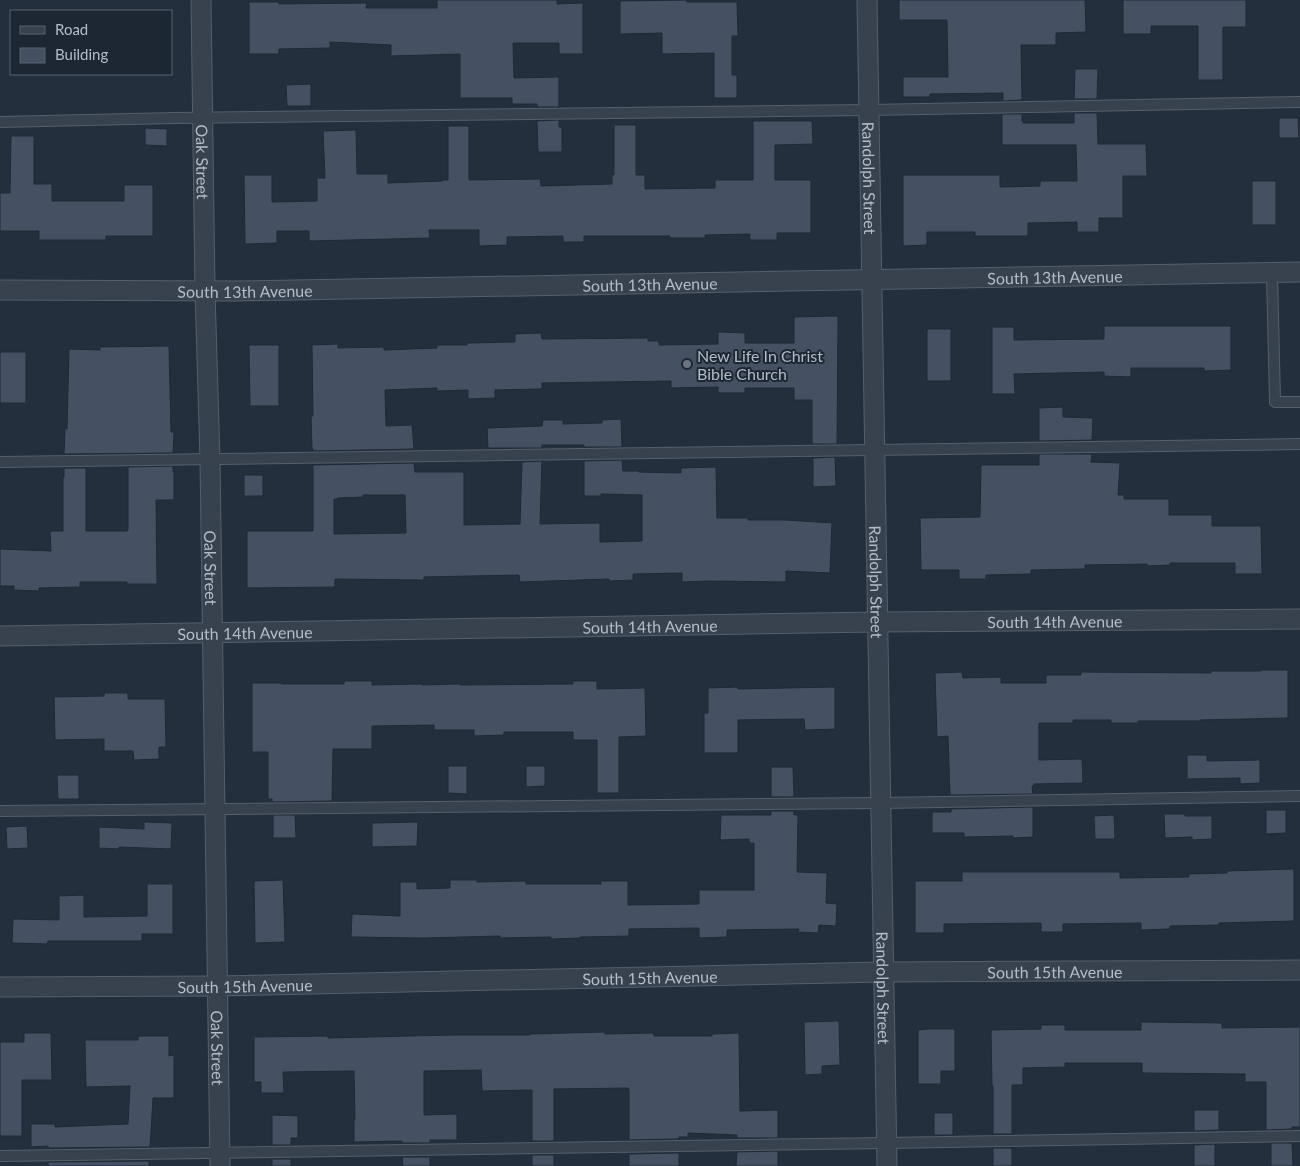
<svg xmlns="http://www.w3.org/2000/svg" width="1300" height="1166" font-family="Lato,sans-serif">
  <rect width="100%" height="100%" fill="#242f3e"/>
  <!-- building -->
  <path fill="#455162" stroke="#1f2835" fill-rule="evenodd" d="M437,0H557V4L583,3V54H559V43H513L514,78L559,77V107H537V104H512V98H460V54L391,56V45L330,42V48L279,49V54H249V2H279V4L367,3L366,8H437Z
    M687,0V2H737L738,36H732V75H737V98H714V53L662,54V33L620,34V1Z
    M899,0H1085L1086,32L1056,33V45H1021L1022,100L1003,101V93L930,94V97H903V77H948L947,20H899Z
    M1123,0H1246V27H1223V80H1198V26H1151V34H1123Z
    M1075,69H1098L1097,99H1074Z
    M311,84V106H287L286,85Z
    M1074,113H1097L1098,144H1146L1147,176H1123V218H1099V232H1077V222L1028,223V236H975V232H927V245L903,246V175H1000V187L1040,186V181H1077L1076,145H1002V114H1022V121H1023V123H1074Z
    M1279,118H1298L1299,138H1279Z
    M559,120V127H562V152H538L537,121Z
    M753,121H812L813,144L775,145V180H811V233H777V240H750V234L705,235V238H670V236H584V242H563V236L507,237V245L479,246V230H429L430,238L309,241V231H277V243L245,244L244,175H272V202L317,201V178H325L323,131L356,130L357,174H388V183L442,181V180H448V126H469V180L540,179L541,186L612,184V175H614V125H636V175H645V189L715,188V180H753Z
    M145,128L167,129V146L145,145Z
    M11,136H34V184H52V201H124V185H153V236H106V240H39V231H0V193H10Z
    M1252,181H1276V225H1252Z
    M838,316L837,444H812V400H794V388H745V393H718V387L671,388V381L542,383V389L495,390V398L468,399V390L437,391V388L385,390L386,426L412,425L414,449L313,451V449H312L311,416H313L312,345L338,344V348L384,347V350L437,348V345H467V343L515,342V334L541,333L542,339L648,338V341H659V345L718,344V332L745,333V343H794V317Z
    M1104,326H1231V370L1204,371V368H1131V377L1104,376V372L1014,374L1015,394H992V327H1014V340L1104,339Z
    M927,329H951V381H927Z
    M249,345H279V406H250Z
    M169,346L171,432H174L173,453L64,454L65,429H67L69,349L100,350V347Z
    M0,352H26V403H0Z
    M1063,407V417L1093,418L1092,440L1039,441V408Z
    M621,419L622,447H584V445H542V448H488L487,428L542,426L543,420H563V424L602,423V420Z
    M1039,454H1092L1091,462L1120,463L1118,495H1124V499H1169V515H1212V526H1261L1262,574H1235V563H1170V565L1147,566V564L1085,565V569L1031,570V574L986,575V579H959V570H921L920,518L980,517L981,465H1039Z
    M835,457L836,486L813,487V458Z
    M622,460L623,471H639V472L681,473V468L716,467L717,518H748V520H786L832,523L830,573L786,571V582L709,581L682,582V573L633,574V580L609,581V579L520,582L519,575L424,577V580L335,579V587L247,588V531H313V465L414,463L415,472H464V525L520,524L522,462L542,461L540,524L600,523V542L642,541V495L601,494V496H584V461ZM363,495H405L406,533L334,534V499H338V498L363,497Z
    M173,466V472H174V500H156L157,584H127V582H80V587L39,588V591L14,590V586H0V549L51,551L50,531H63V477H64V468H86V531H127L128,530V467Z
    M244,475H263V496H244Z
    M1261,670H1288V718L1200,720V721H1138V723H1111V720H1073V723H1039V760L1082,759L1083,783L1034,784V786H1032L1033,794L950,795L948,736L937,737L935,673L962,672L963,678L1001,677V683H1046V675H1081V672L1211,673V671H1261Z
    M344,681H372V685L422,684V685L460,684V685L573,684V681H597V689L645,688L646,736L619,737V793H597V740H573V732H504V735L474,736V730H434V725L372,726V749H333L332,801L272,802V799H268V752H252V683H281V684H344Z
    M738,687V689L835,687V729L805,730L804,719L738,720V753H704V713H708V688Z
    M104,693H128V699H165L166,747H159V759L134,760L133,751H104V739L55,740L54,697L104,696Z
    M1187,755H1207V761L1260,760V783L1240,784V778L1187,779Z
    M448,766H467V794L448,793Z
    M526,766H545V786L526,787Z
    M771,767H793L794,797H771Z
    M57,775H79V799H58Z
    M1033,807V837L1013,838V836L964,837V833H932V812H951V809Z
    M1266,810H1286V833L1266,834Z
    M771,811H794V815H798L797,872L827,873L826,903L837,904L836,926L819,925L818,933L798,932L799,929L727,930V937L699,938V928L629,929V936L580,937V938L551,939V937L500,938V936L423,938L351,937L352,914L400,916V882H417V889L450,888V880H477V882L526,881V884H601V881H628V905L699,904V890H754V843H749V839L720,840L721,815H771Z
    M1164,814H1185V816H1212V839L1192,840V837L1165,838Z
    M273,815H295L296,838H273Z
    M1114,815L1115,839H1095L1094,816Z
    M144,822L172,823L171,849L119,847V849L99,848V827L144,829Z
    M418,822L417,846L372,847V823Z
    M27,826L28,848L7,849L6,827Z
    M1294,869V921L1219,923V925L1170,926V929L1141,930V923L1063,924V932H1041V923L944,924V933H915V881H962V872H1120V878L1189,877V874L1227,873V871Z
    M283,880L285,942L255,943L254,881Z
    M147,884H173V934H142V941H48L47,944L12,943L13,919L59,920V896L84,895V917L147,916Z
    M839,1021L840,1065L822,1066V1074L805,1075L804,1022Z
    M1141,1022L1222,1023V1028L1300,1027V1127H1292V1129L1266,1130V1082H1245V1074L1142,1073V1063H1065V1067L1023,1068V1085H1012V1134H993V1086H992L991,1030L1041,1029V1025H1065V1030H1141Z
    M928,1029H955V1071H941V1084H918V1030Z
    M605,1032V1034L653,1033L654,1036H712V1034L739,1033L740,1111L778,1110V1138H737V1135L688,1133V1137H679V1139L629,1140V1089H628V1088L554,1089V1141H532V1090L482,1091L481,1070L424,1071V1115L457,1114V1140H430V1143H402V1141L354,1142V1120H355L354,1071L283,1072L284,1093H261V1082H254V1037L328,1036V1038L453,1035H530V1034Z
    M24,1033H51L52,1080H22V1136H0V1042H24Z
    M138,1036H169V1056L174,1055V1098H153L150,1147L48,1148V1146L31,1147V1124H55V1127L128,1124L130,1086L86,1087L85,1040H138Z
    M1194,1110H1219V1130L1194,1131Z
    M934,1113H953V1135H934Z
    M272,1115L298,1116V1138H291V1145H272Z
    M1271,1143H1292L1293,1166H1271Z
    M1215,1144V1166H1194V1145Z
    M993,1148H1012V1166H993Z
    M778,1151V1166H736L737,1152Z
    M679,1153V1166H629V1154Z
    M532,1155H554V1166H532Z
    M402,1157H430V1166H403Z
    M272,1159H291V1166H272Z
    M149,1161V1166H48V1162Z"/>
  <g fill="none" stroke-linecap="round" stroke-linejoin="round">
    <!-- lane casing -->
    <g stroke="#565f6c" stroke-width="12">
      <path id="lane" d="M0,122L174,118L869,110L1300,102
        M1272,273L1275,402H1300
        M0,462L1300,444
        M0,811L881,803L1300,796
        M0,1156L887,1143L1300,1136"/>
    </g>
    <!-- street casing -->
    <g stroke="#565f6c" stroke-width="21">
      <g id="street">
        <path id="s1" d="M201,0L205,291L210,459L220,1166"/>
        <path id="s2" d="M867,0L887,1166"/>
        <path id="s3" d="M0,290L235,291L1300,272"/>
        <path id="s4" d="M0,636L878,622L1300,619"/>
        <path id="s5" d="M0,987L217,986L884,972L1300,970"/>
      </g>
    </g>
    <!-- lane -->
    <use href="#lane" stroke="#38414e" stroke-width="10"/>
    <!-- street -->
    <use href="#street" stroke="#38414e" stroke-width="19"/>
  </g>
  <!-- markers -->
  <circle fill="#6b7280" stroke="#1d2633" stroke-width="2" cx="687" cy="364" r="5"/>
  <g text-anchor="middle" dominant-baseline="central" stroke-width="4" stroke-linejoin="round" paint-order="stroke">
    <!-- street labels -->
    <g font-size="16" fill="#b4bcc9" stroke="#1d2633">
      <text stroke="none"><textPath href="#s1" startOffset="162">Oak Street</textPath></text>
      <text stroke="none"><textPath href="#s2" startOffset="178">Randolph Street</textPath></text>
      <text stroke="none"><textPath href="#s3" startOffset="1055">South 13th Avenue</textPath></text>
      <text stroke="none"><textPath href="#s3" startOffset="650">South 13th Avenue</textPath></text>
      <text stroke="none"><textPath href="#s3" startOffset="245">South 13th Avenue</textPath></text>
      <text stroke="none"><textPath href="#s1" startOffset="568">Oak Street</textPath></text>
      <text stroke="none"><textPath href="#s2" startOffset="582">Randolph Street</textPath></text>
      <text stroke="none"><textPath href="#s4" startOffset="1055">South 14th Avenue</textPath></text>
      <text stroke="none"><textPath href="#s4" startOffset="650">South 14th Avenue</textPath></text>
      <text stroke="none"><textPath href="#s4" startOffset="245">South 14th Avenue</textPath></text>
      <text stroke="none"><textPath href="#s5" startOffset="1055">South 15th Avenue</textPath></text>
      <text stroke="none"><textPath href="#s5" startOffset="650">South 15th Avenue</textPath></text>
      <text stroke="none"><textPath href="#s5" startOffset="245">South 15th Avenue</textPath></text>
      <text stroke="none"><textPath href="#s2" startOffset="988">Randolph Street</textPath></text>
      <text stroke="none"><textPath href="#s1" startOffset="1048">Oak Street</textPath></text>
    </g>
    <!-- poi labels -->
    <g font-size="16" fill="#b4bcc9" stroke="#1d2633" text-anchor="start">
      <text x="697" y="355">New Life In Christ<tspan x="697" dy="18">Bible Church</tspan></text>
    </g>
  </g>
  <!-- legend -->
  <rect x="10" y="10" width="162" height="65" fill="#1d2633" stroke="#59626f"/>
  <rect x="20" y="26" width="25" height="8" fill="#38414e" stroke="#59626f"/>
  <text x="55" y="35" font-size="15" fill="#b4bcc9">Road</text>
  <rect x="20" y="48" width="25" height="15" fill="#455162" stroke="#59626f"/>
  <text x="55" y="60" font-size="15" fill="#b4bcc9">Building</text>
</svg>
